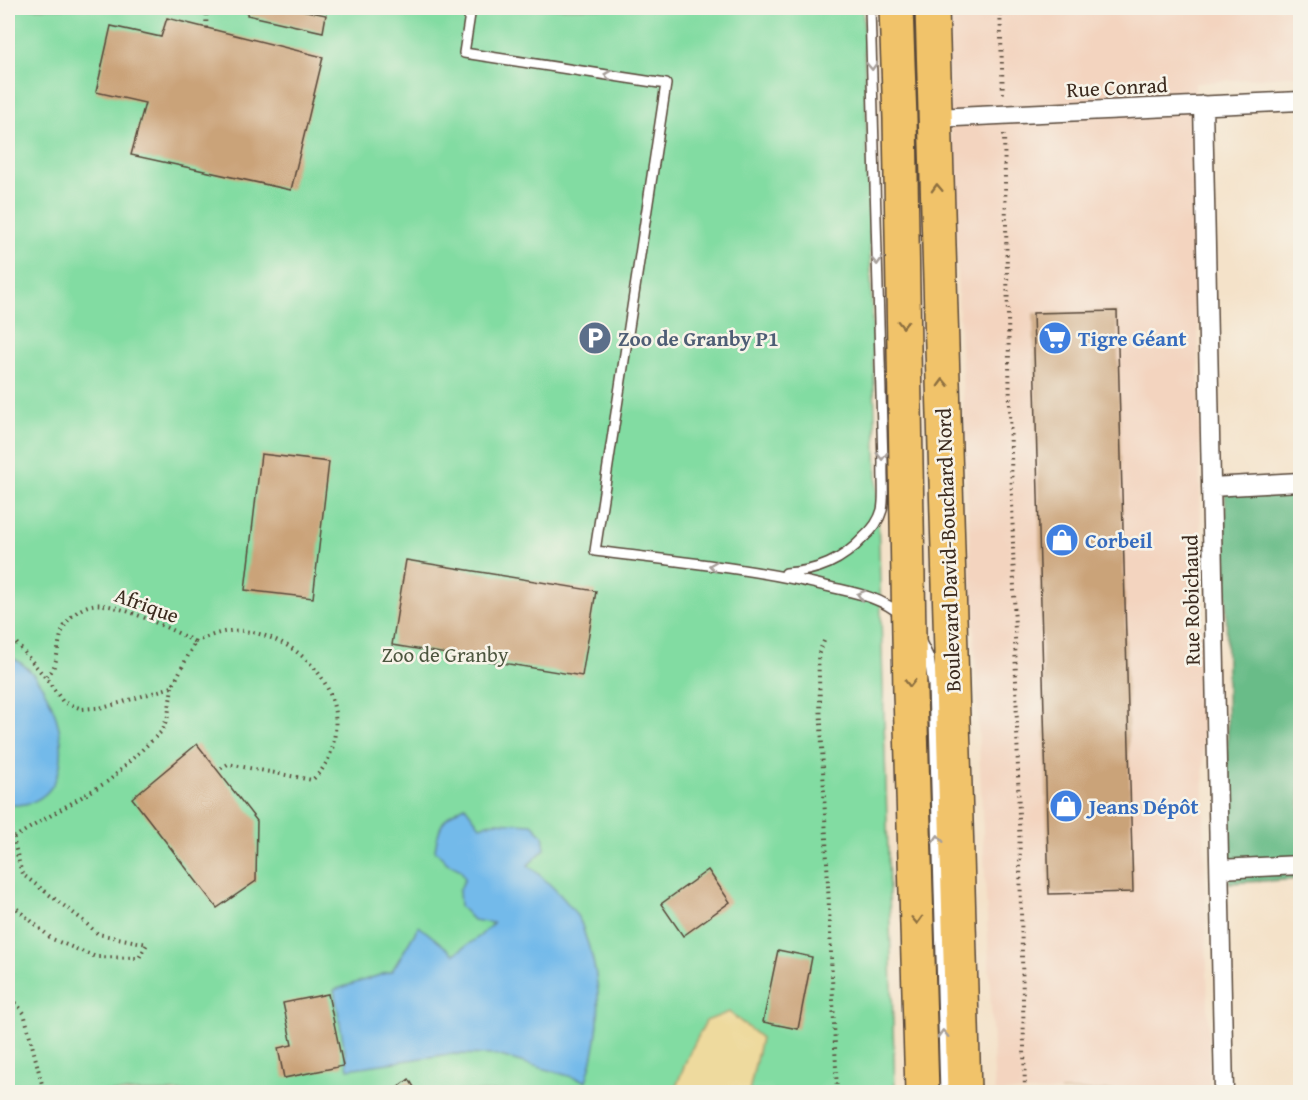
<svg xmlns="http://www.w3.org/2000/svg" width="1308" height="1100" font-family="'Gentium Book Plus',serif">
  <rect width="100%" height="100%" fill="#f7f3e8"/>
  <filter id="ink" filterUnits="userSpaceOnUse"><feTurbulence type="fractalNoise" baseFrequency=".0167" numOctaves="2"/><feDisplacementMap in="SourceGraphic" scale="12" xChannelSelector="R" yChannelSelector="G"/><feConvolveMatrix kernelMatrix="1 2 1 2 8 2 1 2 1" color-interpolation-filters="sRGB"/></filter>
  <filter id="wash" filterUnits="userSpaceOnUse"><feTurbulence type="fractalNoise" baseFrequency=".008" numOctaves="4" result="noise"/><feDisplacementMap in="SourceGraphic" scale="24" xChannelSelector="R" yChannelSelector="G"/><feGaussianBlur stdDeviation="1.35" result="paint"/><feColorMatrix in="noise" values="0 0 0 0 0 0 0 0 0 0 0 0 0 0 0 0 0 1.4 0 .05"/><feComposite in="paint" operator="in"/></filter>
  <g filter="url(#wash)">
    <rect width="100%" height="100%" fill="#f4e2c9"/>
    <!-- built -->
    <path fill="#f3d4bf" d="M945,8H1300V75L1195,83L1205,885L1210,1092H995Z"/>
    <!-- green -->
    <path fill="#82dca2" stroke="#5e8360" stroke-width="1.5" d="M8,8H863L895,1092H8Z"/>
    <!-- forest -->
    <path fill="#69bc88" stroke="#527353" stroke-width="1.5" d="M1300,481V879L1229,883L1225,484Z"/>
    <!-- sand -->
    <path fill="#eeda9e" stroke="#94825e" stroke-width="1.5" d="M729,1012L761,1038L749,1092H674L688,1056L706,1021Z"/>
    <!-- water -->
    <path fill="#73baea" stroke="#577284" stroke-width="1.5" d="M8,656C65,678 92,810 8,805Z
      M465,806L480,826L495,822L532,824L543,835L545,849L528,865C546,880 567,899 579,919C583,925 584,934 587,941C604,987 601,1035 586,1081L497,1055L450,1054L348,1069L334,990L392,971L419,926L454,954L480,936L493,923L473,920L460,906L459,891L465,879L461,870L447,863L435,850C439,825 442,817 465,806Z"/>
    <g id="blocks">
      <!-- building -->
      <path fill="#caa379" d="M248,8H292L326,15L323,32L247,15Z
        M167,18L323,57L291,190L131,155L145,103L96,92L111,26L161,37Z
        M1117,311L1133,892L1049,894L1033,313Z
        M261,454L329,462L313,598L245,590Z
        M406,560L596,591L582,676L392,645Z
        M197,744L257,821L256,881L217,908L132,798Z
        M708,870L730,902L683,936L661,904Z
        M778,950L812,957L798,1029L763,1022Z
        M328,994L343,1066L284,1078L278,1048L292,1045L283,1003Z
        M409,1079L417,1092H392Z
        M1060,1090H1140V1092H1060Z"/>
    </g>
  </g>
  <g filter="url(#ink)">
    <use href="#blocks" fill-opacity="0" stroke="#574638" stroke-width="1.5"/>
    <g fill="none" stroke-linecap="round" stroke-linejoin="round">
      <!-- lane casing -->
      <g stroke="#574638" stroke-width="12">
        <path id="lane" d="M471,8L464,53L666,84L595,551C674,561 753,568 830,587C855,593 881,597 901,615
          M786,573C818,571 842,561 864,537C872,530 879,521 882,510C885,496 882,478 883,463L870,8
          M920,640L929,658L933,685L945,1092"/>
      </g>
      <!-- street casing -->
      <g stroke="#574638" stroke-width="21">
        <path id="street" d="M1203,105L1224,1092
          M935,118L1300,101
          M1211,487L1300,482
          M1220,869L1300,865"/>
      </g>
      <!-- highway casing -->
      <g stroke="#574638" stroke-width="36">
        <path id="highway" d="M896,8L900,119L910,693L922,1092
          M932,8L964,1092"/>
      </g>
      <!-- path -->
      <path stroke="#574638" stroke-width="4" stroke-dasharray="1.5 4.5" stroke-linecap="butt" d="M1000,8L1003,97
        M206,28L207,8
        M1004,134L1025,1092
        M8,635L11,637L46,678L63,702L82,709L106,707L172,687L195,642C175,631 113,600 92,605C81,607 69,617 64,627C55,646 61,663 46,678
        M824,641L818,655L837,1092
        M195,642C211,635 226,629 244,631C294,637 341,679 335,732C333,752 327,767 312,780L228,764L218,770
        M8,837L13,838L110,780L162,731L168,716L172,687
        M8,901L52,939L96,957L139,958L147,944L98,934L80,918L22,874L13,838
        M8,993L24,1013L44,1092"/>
      <!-- lane -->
      <use href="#lane" stroke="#fff" stroke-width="9"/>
      <!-- street -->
      <use href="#street" stroke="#fff" stroke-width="18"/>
      <!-- highway -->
      <use href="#highway" stroke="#f1c36a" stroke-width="33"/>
    </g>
    <!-- one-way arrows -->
    <defs><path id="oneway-chevron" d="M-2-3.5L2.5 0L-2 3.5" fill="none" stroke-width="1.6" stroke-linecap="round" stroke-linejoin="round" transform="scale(1.5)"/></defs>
    <g stroke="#a79f9a">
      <use href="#oneway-chevron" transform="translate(872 66) rotate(88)"/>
      <use href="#oneway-chevron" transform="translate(608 75) rotate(-171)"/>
      <use href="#oneway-chevron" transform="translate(877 261) rotate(88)"/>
      <use href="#oneway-chevron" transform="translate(882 456) rotate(89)"/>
      <use href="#oneway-chevron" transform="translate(713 566) rotate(-172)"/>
      <use href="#oneway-chevron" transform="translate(861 595) rotate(-165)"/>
      <use href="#oneway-chevron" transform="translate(938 839) rotate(-92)"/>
      <use href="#oneway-chevron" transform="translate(943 1034) rotate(-92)"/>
    </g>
    <g stroke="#8d6f40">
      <use href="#oneway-chevron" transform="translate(937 188) rotate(-92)"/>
      <use href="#oneway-chevron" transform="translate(903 324) rotate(89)"/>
      <use href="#oneway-chevron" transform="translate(943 383) rotate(-92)"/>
      <use href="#oneway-chevron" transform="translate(910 683) rotate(90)"/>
      <use href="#oneway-chevron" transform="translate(917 920) rotate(88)"/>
    </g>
  </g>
  <!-- icons -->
  <defs>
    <g id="parking-disc" transform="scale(1.725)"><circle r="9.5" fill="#5c6f8a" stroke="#f7f3e8"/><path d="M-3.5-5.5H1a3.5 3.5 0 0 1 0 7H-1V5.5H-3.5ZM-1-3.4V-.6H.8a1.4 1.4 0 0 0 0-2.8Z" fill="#fff"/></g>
    <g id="supermarket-disc" transform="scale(1.725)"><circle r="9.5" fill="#3f7fe0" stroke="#f7f3e8"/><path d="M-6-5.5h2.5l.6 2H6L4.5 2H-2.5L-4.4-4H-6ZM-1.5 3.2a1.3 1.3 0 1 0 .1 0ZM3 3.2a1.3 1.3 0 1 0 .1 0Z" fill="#fff"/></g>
    <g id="shop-disc" transform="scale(1.725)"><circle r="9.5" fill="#3f7fe0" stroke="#f7f3e8"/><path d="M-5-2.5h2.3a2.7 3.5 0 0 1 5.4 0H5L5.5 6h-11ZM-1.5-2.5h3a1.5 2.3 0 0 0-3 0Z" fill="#fff"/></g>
  </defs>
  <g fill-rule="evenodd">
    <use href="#parking-disc" x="595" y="338"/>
    <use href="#supermarket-disc" x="1055" y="338"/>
    <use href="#shop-disc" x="1062" y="540"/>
    <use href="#shop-disc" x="1066" y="806"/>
  </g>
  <g text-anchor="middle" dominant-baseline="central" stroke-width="5" stroke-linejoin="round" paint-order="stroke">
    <!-- street labels -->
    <g font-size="21" fill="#3b2a1e" stroke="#f7f3e8">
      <text transform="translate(1117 87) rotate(-3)">Rue Conrad</text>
      <text transform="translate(948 550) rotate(-92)">Boulevard David-Bouchard Nord</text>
      <text transform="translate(1191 600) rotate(-91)">Rue Robichaud</text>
      <text transform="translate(147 605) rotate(20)">Afrique</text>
    </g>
    <!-- service labels -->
    <g font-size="21" font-weight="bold" fill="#4e5e75" stroke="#f7f3e8" text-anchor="start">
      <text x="618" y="338">Zoo de Granby P1</text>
    </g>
    <!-- shop labels -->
    <g font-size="21" font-weight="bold" fill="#366cbe" stroke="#f7f3e8" text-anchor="start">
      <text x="1078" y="338">Tigre Géant</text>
      <text x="1085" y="540">Corbeil</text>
      <text x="1089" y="806">Jeans Dépôt</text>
    </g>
    <!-- park labels -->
    <g font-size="21" fill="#4d563f" stroke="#f7f3e8">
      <text x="445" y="654">Zoo de Granby</text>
    </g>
  </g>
  <!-- margin -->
  <rect width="1308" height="1100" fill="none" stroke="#f7f3e8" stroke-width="30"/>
</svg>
